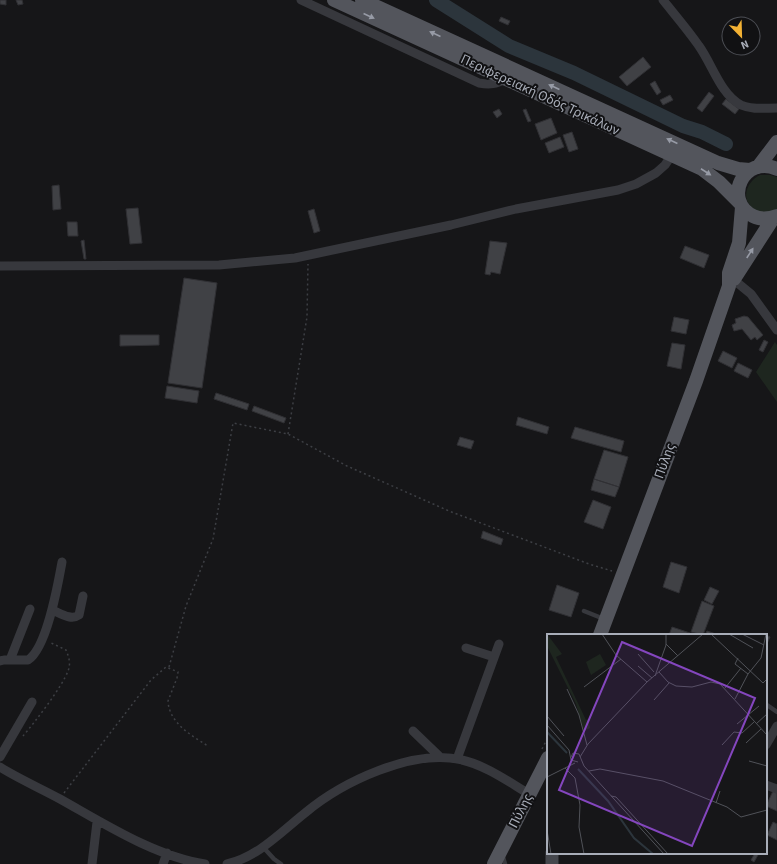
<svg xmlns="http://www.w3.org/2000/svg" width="777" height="864" font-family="'Source Sans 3',sans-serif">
  <rect width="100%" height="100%" fill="#161618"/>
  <!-- green -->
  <path fill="#1e261f" d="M760,175H770L777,177V211L760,213C757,211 752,209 750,205C741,195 749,180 760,175Z
    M775,342L777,345V402L756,372Z"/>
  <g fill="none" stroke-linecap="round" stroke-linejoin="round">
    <!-- river -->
    <path stroke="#2c353c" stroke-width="14" d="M436,0L509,46L574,73L683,126L702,132L726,144"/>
  </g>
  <!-- building -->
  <path fill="#404145" stroke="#303034" d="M0,0H6V5L0,4Z
    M16,0H22L23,4L18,5Z
    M501,17L510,21L508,25L499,21Z
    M643,57L651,67L627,86L619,77Z
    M655,81L661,92L657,95L650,84Z
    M709,92L714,96L702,112L697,108Z
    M670,95L673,100L663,105L660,100Z
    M726,99L739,109L735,114L722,104Z
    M499,109L502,114L497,118L493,112Z
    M526,109L531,121L528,122L523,110Z
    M551,118L557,133L541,140L535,124Z
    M572,132L578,149L569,152L563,135Z
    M560,137L564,147L549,153L545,143Z
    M59,185L61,209L53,210L52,186Z
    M138,208L142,243L130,244L126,209Z
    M314,209L320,231L314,233L308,211Z
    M67,222H77L78,236H68Z
    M84,240L86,259H84L81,241Z
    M490,241L507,243L500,274L491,272L490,275L485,274Z
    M685,246L709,255L704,268L680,258Z
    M184,278L217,283L202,388L168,383Z
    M744,316L748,317L763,335L757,340L755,337L751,340L742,329L734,331L732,325L736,323L735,319Z
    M674,317L689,320L686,334L671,331Z
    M120,335H159V345L120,346Z
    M764,340L768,342L763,352L759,350Z
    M672,343L685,345L681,369L667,366Z
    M723,351L737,358L732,368L718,361Z
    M738,363L752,370L748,378L734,371Z
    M167,386L199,391L197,403L165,398Z
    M216,393L249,404L247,410L214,399Z
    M254,406L286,418L284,423L252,411Z
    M518,417L549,427L547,434L516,425Z
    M575,427L624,441L621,452L571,438Z
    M460,437L474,441L471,449L457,445Z
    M604,450L628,457L619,487L594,479Z
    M594,479L619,487L615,497L591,490Z
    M593,500L611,507L603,529L584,522Z
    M483,531L503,539L501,545L481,538Z
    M671,562L687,567L679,593L663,587Z
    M557,585L579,593L571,617L549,610Z
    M710,587L719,591L712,604L704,600Z
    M702,601L714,606L703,635L691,632Z
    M672,627L696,635H669Z
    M707,631L716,634V635H705Z
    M766,635L770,637L766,646Z
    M773,791L777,793V811L766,806Z
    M773,822L777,824V840L767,835Z
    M755,853L758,855L754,862L751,860Z"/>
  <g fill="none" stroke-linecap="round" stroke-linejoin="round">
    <!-- path -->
    <path stroke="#3d3f44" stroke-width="1.5" stroke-dasharray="2 3" stroke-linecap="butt" d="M288,434L307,317L308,264
      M169,667L186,606L213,539L233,423L288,434L347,466L449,511L589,564L612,571
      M23,736C35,722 62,687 68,671C71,664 69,657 66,650L49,642
      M542,749L548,737
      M64,793L151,680L166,667L178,672L177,678L168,701C169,723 192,736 208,746"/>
    <!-- lane -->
    <path stroke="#37383d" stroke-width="4.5" d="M584,611L604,619
      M767,705L777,712
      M263,847L274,859L281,864
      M502,854L505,864"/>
    <!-- street -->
    <path stroke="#37383d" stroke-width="9" d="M301,0L479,83C490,85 496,84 506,79
      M663,0C675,15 688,30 699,46C712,64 721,95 741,105C752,110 765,108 777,108
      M0,266L219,265L295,258L451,225L516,209L618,190L636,184L656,173L665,165L671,156
      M734,280L751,294L777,330
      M52,610C60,613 71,621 79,615L83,596
      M466,648L494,657
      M10,660L30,609
      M0,661L4,660H28C47,648 58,584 62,562
      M413,731L440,757
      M766,745L777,726
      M0,757L32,702
      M457,759L499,644
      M0,767C19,779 40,788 60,799C103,823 156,857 205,864
      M766,785L777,789
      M92,864L97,822
      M163,864L167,853
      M227,864C258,857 281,832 305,813C342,782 413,748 462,760C485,765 509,782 529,794"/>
    <!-- secondary -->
    <path stroke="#45474d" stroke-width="13" d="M552,864V853"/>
    <!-- primary -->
    <path stroke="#53555c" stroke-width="14" d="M334,0L702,169L719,182L739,202
      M362,0L718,163L738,169L750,170
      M758,167L777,142
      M777,169C744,154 722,200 753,216C761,220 769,219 777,216
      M734,279L774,217
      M600,635L696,381L729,286V273L739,243L742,207
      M494,864L548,758"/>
  </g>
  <!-- one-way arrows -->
  <defs><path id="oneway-solid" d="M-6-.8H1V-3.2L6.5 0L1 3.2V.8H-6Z"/></defs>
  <g fill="#979ba6">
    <use href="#oneway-solid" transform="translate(369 16) rotate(25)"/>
    <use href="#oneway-solid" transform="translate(435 34) rotate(-156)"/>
    <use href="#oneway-solid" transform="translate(554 87) rotate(-155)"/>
    <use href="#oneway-solid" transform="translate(672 141) rotate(-155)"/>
    <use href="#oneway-solid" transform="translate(706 172) rotate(33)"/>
    <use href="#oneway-solid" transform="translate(750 253) rotate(-57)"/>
  </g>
  <g text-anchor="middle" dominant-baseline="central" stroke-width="4" stroke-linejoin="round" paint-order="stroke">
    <!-- street labels -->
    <g font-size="14" fill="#a8adb8" stroke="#111113">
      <text transform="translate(540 95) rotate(25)">Περιφερειακή Οδός Τρικάλων</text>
      <text transform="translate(665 461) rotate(-70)">Πύλης</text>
      <text transform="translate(521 811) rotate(-63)">Πύλης</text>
    </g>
  </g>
  <!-- overview -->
  <g transform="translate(547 634)">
    <rect width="220" height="220" fill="#161618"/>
    <path d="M0,0L15,20L9,23L39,86L41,85L43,94L37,97L29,70L0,12ZM53,20L59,31L44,41L39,28Z" fill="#1e261f"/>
    <path fill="none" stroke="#2c353c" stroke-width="2" d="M0,98L20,119M31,135L61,167L87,204L106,220"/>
    <path fill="none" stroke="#505258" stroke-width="1" d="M55,0L69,21L100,48M164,0L216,49L219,46M182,0L206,14M195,0L217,11M119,10L131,22M91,20L107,38M191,24L188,30L201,40M91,32L105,44M112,38L121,48L129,52L145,53L164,48L173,50L220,101M108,42L119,11V0M37,53L74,25M178,54L194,34M20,55L32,81L40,111M188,65L201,40L214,24L219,0M107,66L122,49M0,82L17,102M190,90L212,72M209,90L220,80M0,91L22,116L24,126L31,128M199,109L214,95M175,111L187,98L195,99L207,88M24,123L26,119L32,120L37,132L117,220M33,123L41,110L100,48L156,0M202,127L220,132M18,134L28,144L33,171L32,193L37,220M42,137L53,135L116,147L180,173L194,183L220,176M0,143L28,129M64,162L69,163L121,220M169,169L173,157M0,196L4,220"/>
    <path fill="#8446be" fill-opacity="0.15" stroke="#8446be" stroke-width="2" d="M75,8L208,64L145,212L12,156Z"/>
    <rect width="220" height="220" fill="none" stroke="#a8adb8" stroke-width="2"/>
  </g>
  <!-- north arrow -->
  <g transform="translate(741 36) rotate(157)"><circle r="19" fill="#111113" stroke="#4d4f55"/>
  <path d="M0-3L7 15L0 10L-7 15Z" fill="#f2b134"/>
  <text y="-6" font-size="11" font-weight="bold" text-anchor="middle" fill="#a8adb8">N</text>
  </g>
</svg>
